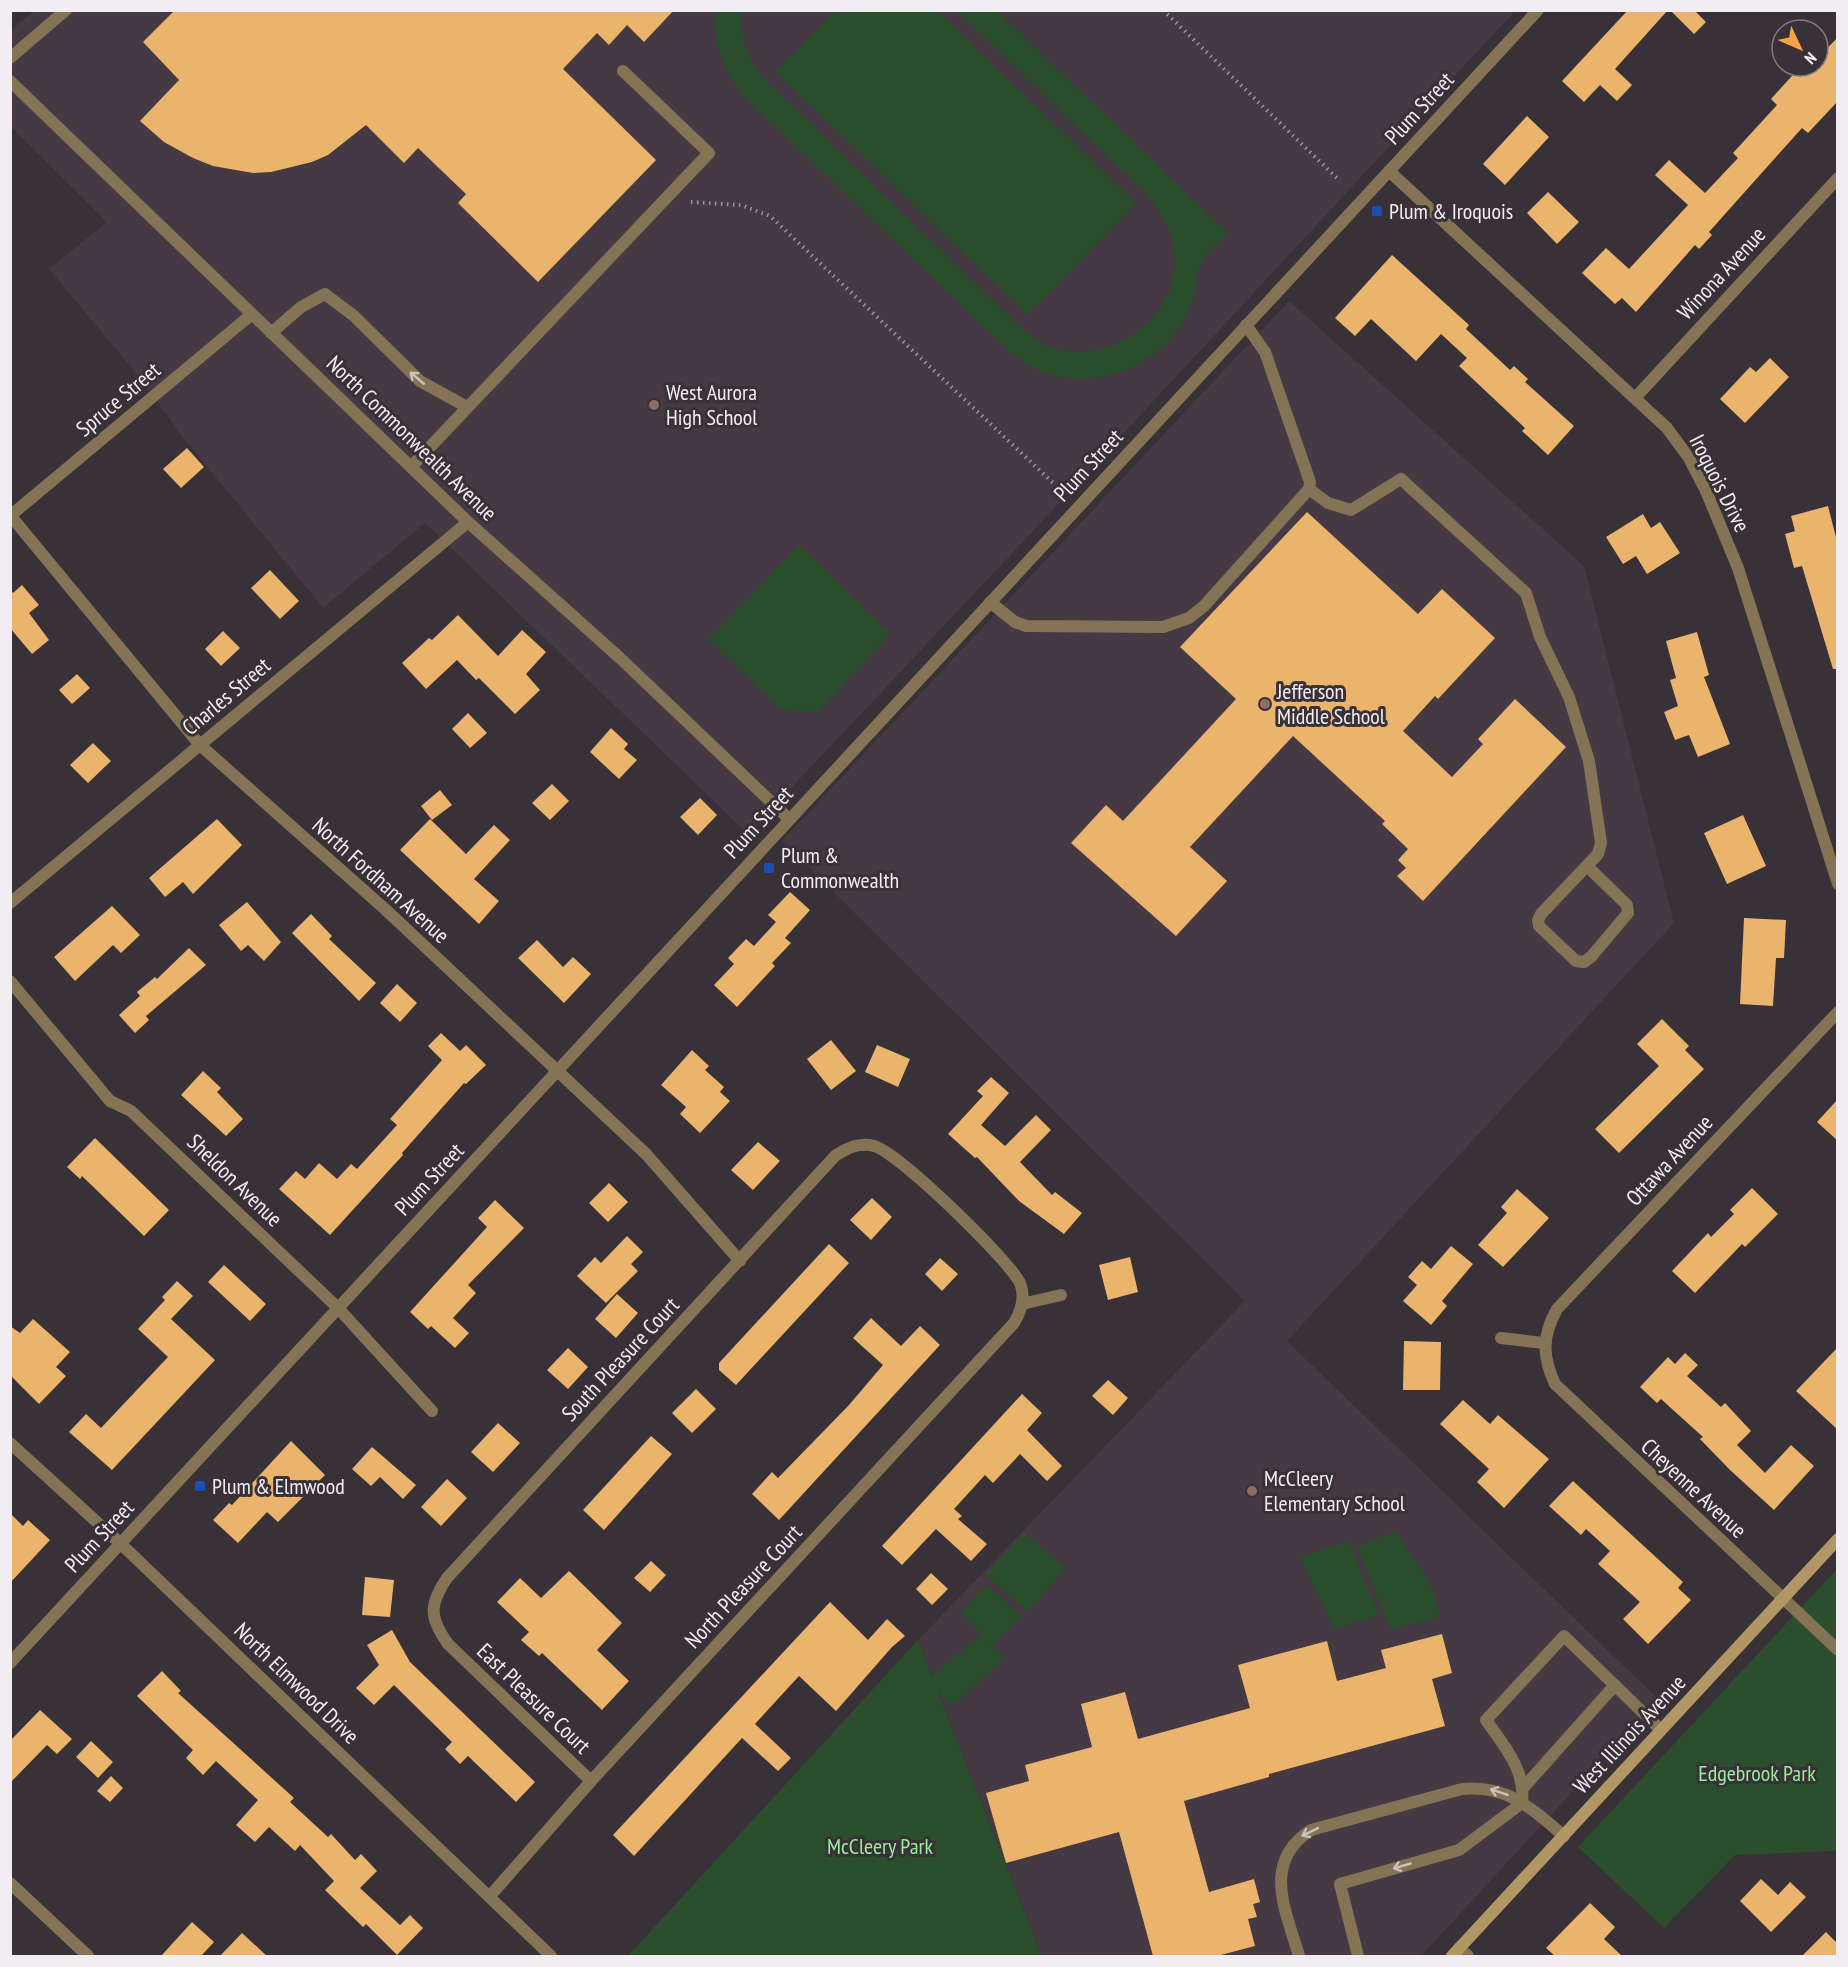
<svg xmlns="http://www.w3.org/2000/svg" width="1848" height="1967" font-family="'PT Sans Narrow',sans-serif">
  <rect width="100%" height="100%" fill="#383137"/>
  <!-- built -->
  <path fill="#453944" d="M35,10L1515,11L1033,531L748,834L425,523L323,608L182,436L136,373L49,269L107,222L11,127L10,31Z
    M1289,301L1584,566L1674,923L1287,1341L1658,1699L1421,1956H1042L918,1640L1245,1301L782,841Z"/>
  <!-- green -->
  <path fill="#2b4e2d" d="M836,10L937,11L1136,203L1028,315L776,72Z
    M715,11H740L744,43L758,73L1021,328C1033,338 1046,347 1061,350C1120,362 1183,310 1174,248C1171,230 1161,214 1151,198L957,11H997L1228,233C1220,242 1205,253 1201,264C1195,277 1196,294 1190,308C1165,365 1094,396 1036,369C1028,365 1020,359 1013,355L742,95C723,69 714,44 715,11Z
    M799,545L890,634L818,712L782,710L708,639Z
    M1395,1531L1430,1583L1441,1616L1391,1630L1357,1547Z
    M1024,1532L1065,1568L1028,1612L986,1575Z
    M1349,1541L1379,1615L1334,1629L1300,1557Z
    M1837,1569V1851L1735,1855L1664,1928L1578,1847Z
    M986,1584L1021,1616L994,1644L988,1640L1005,1658L952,1706L938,1692L1042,1956H628L918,1640L932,1676L981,1633L960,1612Z"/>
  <!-- building -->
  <path fill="#ebb46c" d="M175,10H674L644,42L627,25L609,45L597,33L563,69L656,160L538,282L458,203L466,194L418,148L404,163L366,125L328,155L312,162L271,172L253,173L213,166L193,158L164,142L140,121L179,80L143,42Z
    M1628,10H1668L1615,69L1632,85L1617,101L1600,85L1584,102L1562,81Z
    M1670,10H1694L1706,22L1694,34Z
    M1838,37V101L1808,133L1802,128L1709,232L1712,235L1699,249L1695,245L1636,312L1622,298L1615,304L1582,273L1606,248L1629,269L1688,205L1655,175L1669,160L1705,193L1738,158L1733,153L1777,105L1771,99L1801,66H1818V58Z
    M1527,116L1549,137L1505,185L1483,164Z
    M1548,192L1579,222L1557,244L1527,213Z
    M1392,255L1469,325L1466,329L1510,370L1514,366L1528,379L1525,382L1574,426L1548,455L1522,431L1525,428L1459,366L1467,358L1441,334L1416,361L1371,319L1355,336L1335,318Z
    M1770,358L1789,377L1745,423L1720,399L1750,367L1756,372Z
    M187,448L204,467L181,488L163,469Z
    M1828,506L1838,545V669H1833L1802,566L1794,568L1785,534L1795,531L1791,516Z
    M1307,512L1418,614L1442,589L1495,638L1438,699L1435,696L1403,731L1452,777L1483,744L1478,739L1515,699L1566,747L1423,901L1397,876L1406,868L1398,860L1408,849L1382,824L1385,821L1293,736L1190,847L1227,881L1176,936L1071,843L1106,805L1123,821L1236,699L1180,647Z
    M1643,514L1651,528L1660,522L1680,553L1647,574L1636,556L1623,564L1606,537Z
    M270,570L299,601L280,619L251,588Z
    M22,585L39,605L29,613L49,640L32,654L10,628V589L13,593Z
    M458,615L498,656L522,630L546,652L526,674L540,690L515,714L479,678L476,680L457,660L426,689L402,663L429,638L432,640Z
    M223,631L240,648L221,666L205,649Z
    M1697,632L1709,675L1704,677L1730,744L1698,757L1689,735L1675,740L1664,712L1678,706L1670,680L1676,678L1666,641Z
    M77,674L90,688L72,704L59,690Z
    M468,713L487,733L470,748L452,729Z
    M611,728L628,744L624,749L637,760L619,779L590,752Z
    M93,743L111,761L88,783L70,765Z
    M552,784L569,801L550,820L532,803Z
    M440,790L452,805L432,820L421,806Z
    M700,798L717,815L698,835L680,817Z
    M1743,815L1766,866L1727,884L1704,833Z
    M217,819L242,845L193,894L183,882L165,897L149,878Z
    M430,819L466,854L494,825L510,840L474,879L499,901L479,924L400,850Z
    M790,892L810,910L785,938L791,943L772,963L775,966L737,1007L714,985L734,964L728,958L746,939L754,946L776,922L768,915Z
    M247,902L281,942L264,961L248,945L241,951L219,925Z
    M112,906L140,935L121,953L113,945L75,981L54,957Z
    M311,914L332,936L329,939L376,983L359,1001L292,933Z
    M1744,918L1786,920L1784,958H1776L1773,1006L1740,1004Z
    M537,940L563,967L573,957L591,974L564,1003L518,958Z
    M189,948L206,965L146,1016L149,1020L135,1033L119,1015L140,996L137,992L155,977L157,979Z
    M397,984L417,1003L400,1022L380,1003Z
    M1662,1019L1689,1046L1685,1050L1704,1069L1619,1153L1595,1129L1659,1066L1637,1044Z
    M441,1033L460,1051L466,1045L486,1065L466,1084L464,1083L402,1153L403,1155L330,1235L279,1189L296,1171L305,1179L319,1163L337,1179L351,1164L357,1169L397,1125L390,1119L442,1060L428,1046Z
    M831,1040L856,1071L831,1090L807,1059Z
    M877,1045L910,1059L898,1087L865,1072Z
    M692,1050L709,1066L705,1070L724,1087L720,1092L730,1101L700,1133L680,1114L686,1107L661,1085Z
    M203,1071L221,1088L217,1092L243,1119L226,1136L181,1095Z
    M991,1077L1009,1093L981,1125L1005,1146L1036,1115L1051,1130L1020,1162L1052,1195L1055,1192L1082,1213L1064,1234L1019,1201L977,1157L975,1158L948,1134L983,1096L977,1091Z
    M1838,1099V1141L1817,1122Z
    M95,1138L169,1210L144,1236L82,1176L80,1179L67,1167Z
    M758,1142L780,1161L753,1190L731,1170Z
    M609,1183L628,1202L608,1222L589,1203Z
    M1752,1188L1778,1214L1745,1247L1742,1244L1695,1293L1672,1271L1708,1233L1711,1237L1734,1214L1730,1210Z
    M1517,1189L1549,1218L1503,1267L1478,1245L1507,1213L1501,1207Z
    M872,1198L892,1217L871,1240L850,1220Z
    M495,1200L524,1228L468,1285L476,1293L453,1318L469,1333L455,1348L431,1326L428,1329L410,1312L487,1227L478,1218Z
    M627,1236L643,1252L631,1264L638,1271L606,1303L577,1276L595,1257L601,1263Z
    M829,1244L849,1263L736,1385L719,1370V1363Z
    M1451,1246L1473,1264L1442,1301L1447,1306L1431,1325L1403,1301L1417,1285L1408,1277L1422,1261L1431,1269Z
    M1130,1257L1138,1292L1108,1300L1099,1265Z
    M940,1258L958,1274L942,1291L925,1274Z
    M224,1265L266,1304L250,1321L208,1282Z
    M177,1281L193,1296L171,1319L215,1360L112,1470L69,1432L86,1414L101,1428L168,1357L138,1329L165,1300L162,1297Z
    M617,1294L638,1313L616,1338L595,1319Z
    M871,1318L901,1346L920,1326L940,1345L779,1520L752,1494L772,1472L778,1478L849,1405L883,1365L853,1338Z
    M33,1319L70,1352L56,1367L66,1376L39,1404L10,1375V1326L20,1333Z
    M1404,1341L1441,1342L1440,1390H1403Z
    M1838,1347V1430L1796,1391Z
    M568,1348L588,1367L568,1389L547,1370Z
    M1685,1353L1698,1365L1687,1376L1721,1407L1725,1403L1751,1431L1737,1445L1765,1473L1791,1445L1814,1466L1774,1510L1730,1470L1700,1439L1703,1437L1661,1399L1657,1403L1640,1387L1668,1357L1675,1364Z
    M1108,1380L1128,1398L1113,1415L1092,1396Z
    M696,1389L716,1409L692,1433L672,1413Z
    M1022,1394L1042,1413L1027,1430L1062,1466L1047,1481L1020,1454L993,1483L985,1475L954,1509L962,1516L958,1519L987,1544L971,1561L936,1529L902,1565L882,1546Z
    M1463,1400L1490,1424L1498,1415L1549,1459L1504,1508L1477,1482L1489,1469L1440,1424Z
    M498,1423L520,1443L493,1472L471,1452Z
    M651,1436L672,1454L604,1530L583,1510Z
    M291,1441L325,1475L278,1522L267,1512L238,1543L213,1520L229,1503L232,1505Z
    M372,1447L416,1485L403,1499L380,1477L371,1486L352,1469Z
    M447,1479L467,1498L441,1526L421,1507Z
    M1573,1481L1683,1582L1678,1588L1691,1600L1648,1644L1623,1619L1640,1602L1598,1564L1610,1551L1586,1529L1581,1535L1549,1506Z
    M10,1513L23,1526L28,1520L50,1540L10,1583Z
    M651,1561L666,1575L650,1592L634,1578Z
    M569,1571L622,1623L597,1650L629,1681L602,1710L542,1653L539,1656L521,1640L529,1632L497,1602L520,1578L541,1598Z
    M931,1573L948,1589L932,1605L916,1589Z
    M365,1577L394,1580L390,1617L362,1615Z
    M830,1602L868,1640L887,1619L905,1636L892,1647L836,1711L799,1676L755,1724L791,1758L778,1771L742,1738L634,1856L613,1835Z
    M392,1630L410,1662L535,1782L516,1802L468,1756L460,1764L445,1749L452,1742L394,1685L374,1705L356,1688L379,1665L367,1645Z
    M1442,1634L1452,1673L1432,1679L1445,1726L1269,1774V1777L1184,1801L1209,1892L1254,1879L1260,1902L1253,1904L1257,1917L1248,1919L1255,1946L1217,1956H1153L1119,1832L1006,1863L986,1793L1029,1781L1025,1765L1092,1747L1081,1704L1125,1692L1138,1739L1250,1708L1238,1665L1327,1641L1337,1681L1386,1668L1381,1650Z
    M162,1671L181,1691L178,1693L294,1798L290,1802L328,1837L331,1834L355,1860L361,1854L377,1871L360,1888L400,1925L410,1915L423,1928L397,1955L366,1924L363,1927L325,1890L334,1881L300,1845L295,1851L269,1827L255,1842L236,1825L258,1800L216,1761L203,1775L186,1758L193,1750L137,1696Z
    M40,1710L72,1739L57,1754L47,1745L10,1783V1741Z
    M91,1741L113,1762L98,1778L76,1757Z
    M111,1776L123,1788L110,1802L97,1791Z
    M1761,1879L1778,1895L1790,1882L1806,1897L1771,1932L1740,1901Z
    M1590,1903L1615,1927L1604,1939L1622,1956H1555L1546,1948Z
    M192,1922L214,1942L201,1956H161Z
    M1826,1932L1838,1944V1956H1802Z
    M242,1933L267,1956H220Z"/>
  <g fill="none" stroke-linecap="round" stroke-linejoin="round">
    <!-- path -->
    <path stroke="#9c969b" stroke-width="4" stroke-dasharray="1.5 4.5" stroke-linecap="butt" d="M1163,10L1340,181
      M691,202L741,205L770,216L1068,497"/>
    <!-- service -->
    <path stroke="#847354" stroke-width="12" d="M271,333L301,307L325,294L354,316L420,381L467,407
      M411,467L709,153L623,71
      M1309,489L1328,503L1351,510L1401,479L1526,593L1540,637L1569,697L1589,761L1601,843L1598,854L1541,914L1538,920L1539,926L1576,961L1584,962L1591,957L1628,913L1627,905L1587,866
      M990,602L1015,622L1026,626L1163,627L1189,618L1204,606L1309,489L1310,482L1265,352L1246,325
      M1501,1338L1544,1343
      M1524,1787L1615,1685
      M1299,1956C1286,1911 1261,1862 1311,1830L1462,1789C1508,1785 1531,1808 1564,1836
      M1358,1956L1340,1884L1459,1850L1522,1803C1526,1770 1504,1746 1486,1720L1564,1636L1661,1730"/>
    <!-- minor -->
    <path stroke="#847354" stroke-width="12" d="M10,58L66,10
      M10,81L468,522L620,658L789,819
      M1389,171L1667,428L1689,458L1706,491L1738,568L1838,884
      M1635,398L1838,178
      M10,515L200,745L386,910L646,1154L740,1261
      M10,516L252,314
      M10,903L468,522
      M10,981L110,1101L131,1111L338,1308L432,1411
      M1838,1012L1557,1309C1542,1336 1542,1356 1555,1384L1838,1650
      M1022,1304L1061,1295
      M10,1443L121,1544L551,1956
      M10,1663L1538,10
      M10,1883L88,1956
      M490,1896L591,1781L1014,1323C1021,1311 1026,1297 1020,1283C1009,1260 898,1152 874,1146C859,1142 847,1148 835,1156L447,1578C429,1605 429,1617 448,1644L591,1781
      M1459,1948L1468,1956"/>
    <!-- secondary -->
    <path stroke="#b19764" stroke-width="12" d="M1452,1956L1838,1539"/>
  </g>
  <!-- one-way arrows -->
  <defs><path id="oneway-shaft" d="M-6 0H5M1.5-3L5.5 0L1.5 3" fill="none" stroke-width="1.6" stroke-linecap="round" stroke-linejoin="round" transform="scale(1.5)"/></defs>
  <g stroke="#ccc2bb">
    <use href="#oneway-shaft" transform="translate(417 378) rotate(-140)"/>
    <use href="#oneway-shaft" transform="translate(1499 1792) rotate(-162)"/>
    <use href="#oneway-shaft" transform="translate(1310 1832) rotate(154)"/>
    <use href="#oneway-shaft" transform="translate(1402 1866) rotate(164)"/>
  </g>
  <!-- markers -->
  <g fill="#1a4fb4" stroke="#383137" stroke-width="2">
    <rect x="1371" y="205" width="12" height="12" rx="3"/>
    <rect x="763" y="862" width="12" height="12" rx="3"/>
    <rect x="194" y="1480" width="12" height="12" rx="3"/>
  </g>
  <g fill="#8d6e63" stroke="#383137" stroke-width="2">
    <circle cx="654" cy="405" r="6"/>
    <circle cx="1265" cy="704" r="6"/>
    <circle cx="1252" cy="1491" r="6"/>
  </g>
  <g text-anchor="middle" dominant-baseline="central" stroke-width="6" stroke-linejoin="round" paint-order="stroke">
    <!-- street labels -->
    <g font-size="22" fill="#f2edf2" stroke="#383137">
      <text transform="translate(1419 108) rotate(-47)">Plum Street</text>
      <text transform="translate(1721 273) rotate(-47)">Winona Avenue</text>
      <text transform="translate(118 399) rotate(-40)">Spruce Street</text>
      <text transform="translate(412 438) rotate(44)">North Commonwealth Avenue</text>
      <text transform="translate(1088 465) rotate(-47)">Plum Street</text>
      <text transform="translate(1720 483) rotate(63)">Iroquois Drive</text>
      <text transform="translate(226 696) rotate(-40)">Charles Street</text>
      <text transform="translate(758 822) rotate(-47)">Plum Street</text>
      <text transform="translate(381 880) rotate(42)">North Fordham Avenue</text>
      <text transform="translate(1669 1160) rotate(-47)">Ottawa Avenue</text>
      <text transform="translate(429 1179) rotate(-47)">Plum Street</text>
      <text transform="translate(235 1180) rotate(44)">Sheldon Avenue</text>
      <text transform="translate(620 1359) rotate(-47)">South Pleasure Court</text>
      <text transform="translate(1694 1488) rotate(43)">Cheyenne Avenue</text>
      <text transform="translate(99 1536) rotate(-47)">Plum Street</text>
      <text transform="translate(743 1586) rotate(-47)">North Pleasure Court</text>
      <text transform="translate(297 1683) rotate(44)">North Elmwood Drive</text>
      <text transform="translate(534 1698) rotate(44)">East Pleasure Court</text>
      <text transform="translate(1629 1734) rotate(-47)">West Illinois Avenue</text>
    </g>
    <!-- poi labels -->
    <g font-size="22" fill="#f2edf2" stroke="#383137" text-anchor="start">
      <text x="1389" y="211">Plum &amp; Iroquois</text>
      <text x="666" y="392">West Aurora<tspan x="666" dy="25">High School</tspan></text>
      <text x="1277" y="691">Jefferson<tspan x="1277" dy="25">Middle School</tspan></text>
      <text x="781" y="855">Plum &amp;<tspan x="781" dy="25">Commonwealth</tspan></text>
      <text x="1264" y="1478">McCleery<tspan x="1264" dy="25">Elementary School</tspan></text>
      <text x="212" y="1486">Plum &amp; Elmwood</text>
    </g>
    <!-- park labels -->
    <g font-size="22" fill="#97ee9c" stroke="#383137">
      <text x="1757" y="1773">Edgebrook Park</text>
      <text x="880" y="1846">McCleery Park</text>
    </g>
  </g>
  <!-- border -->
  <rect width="1848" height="1967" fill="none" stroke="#f2edf2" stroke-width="24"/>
  <!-- north arrow -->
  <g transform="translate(1800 48) rotate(134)"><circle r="28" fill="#383137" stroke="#827c82" stroke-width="1.5"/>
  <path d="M0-4.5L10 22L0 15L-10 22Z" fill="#f5a346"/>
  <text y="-9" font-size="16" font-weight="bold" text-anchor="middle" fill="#f2edf2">N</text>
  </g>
</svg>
